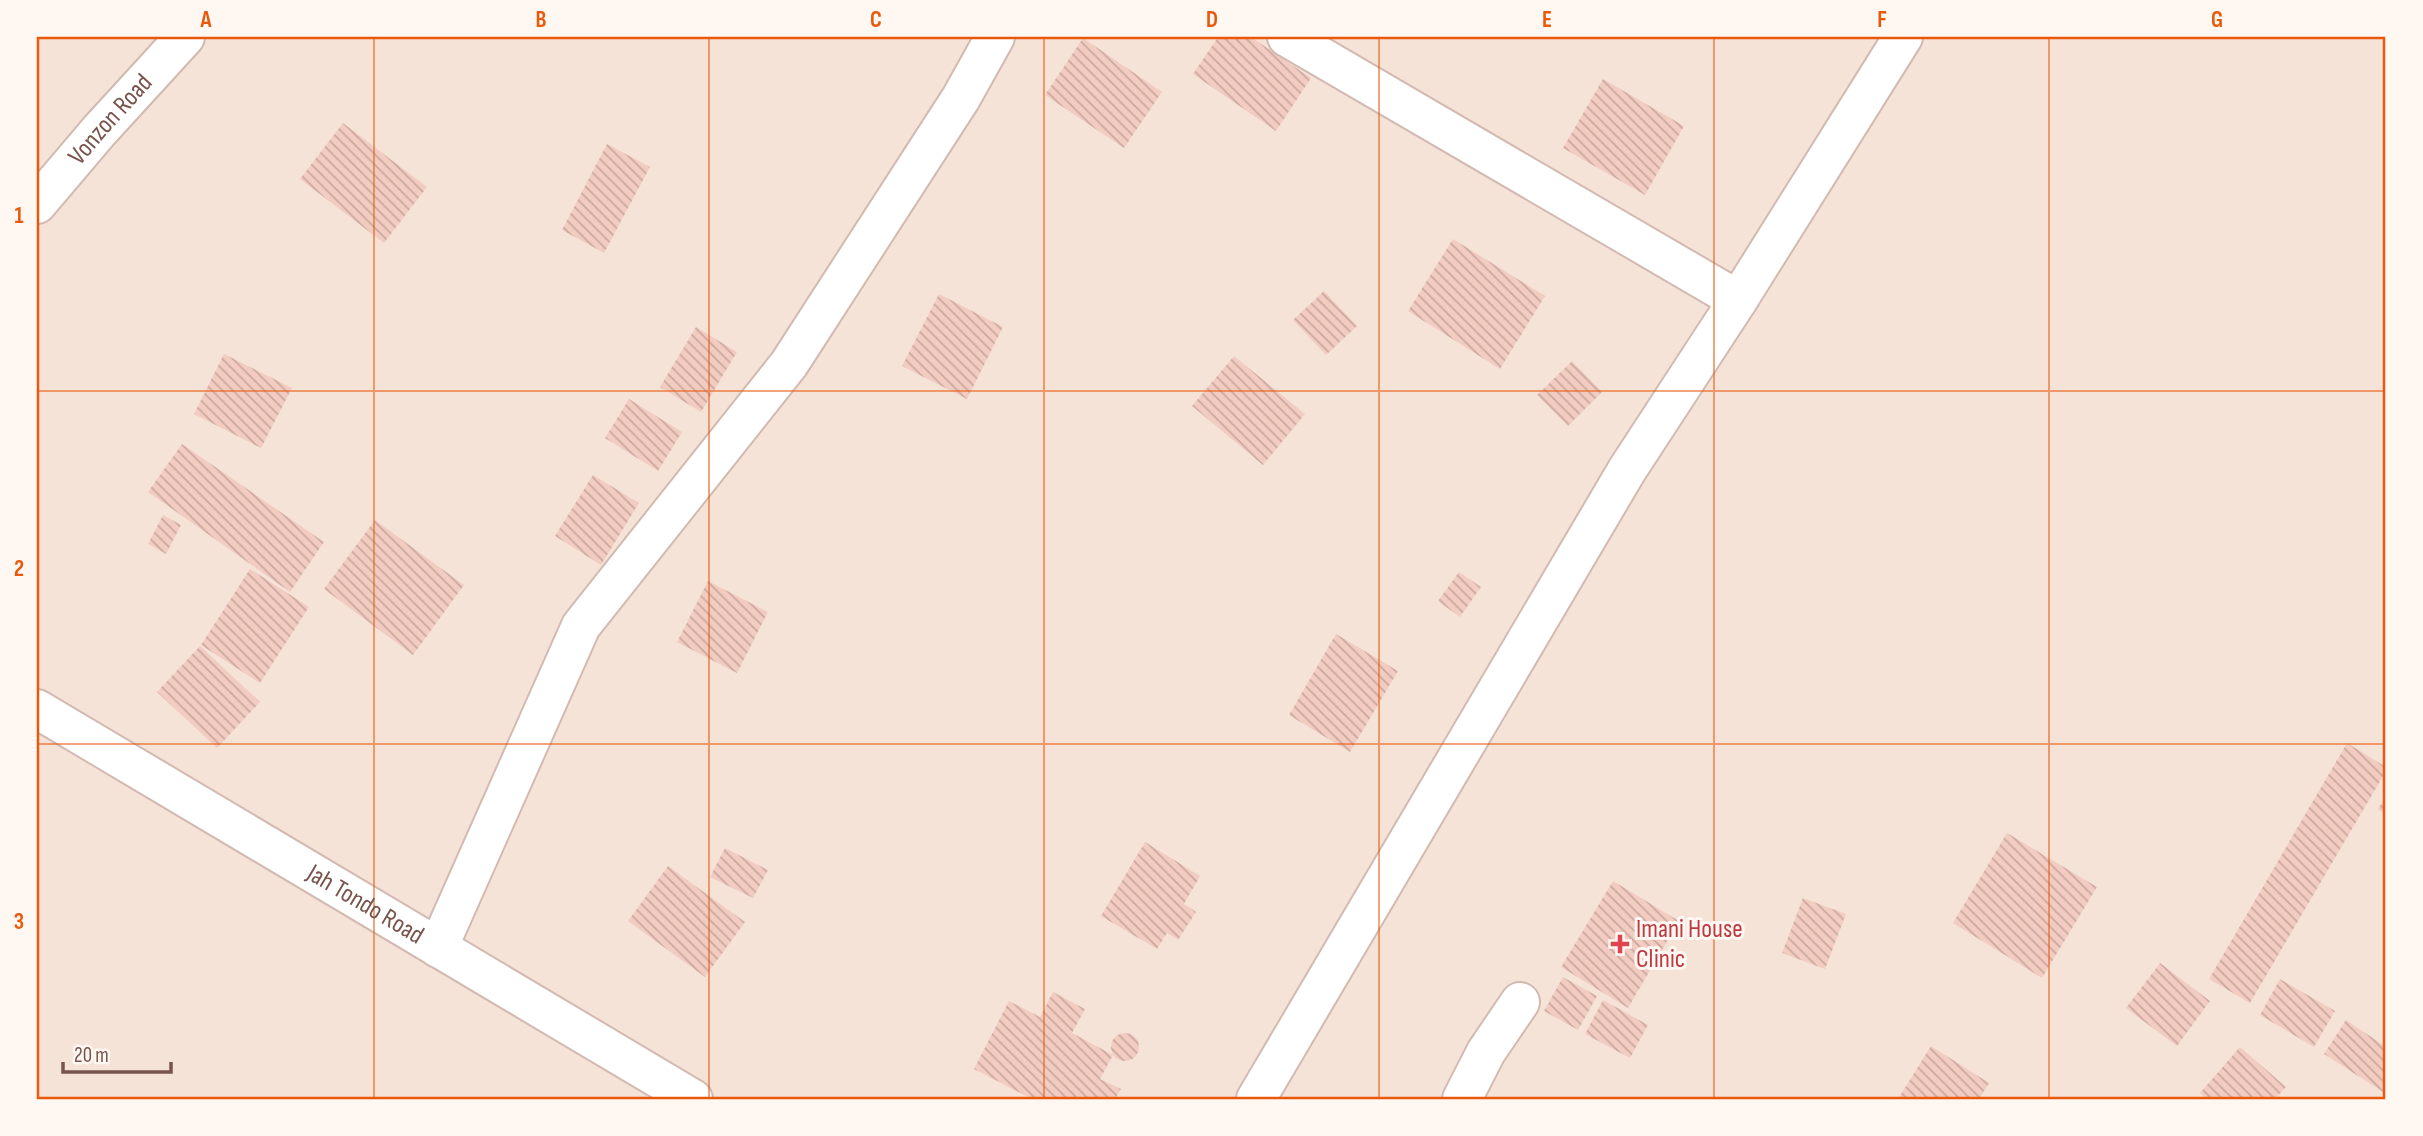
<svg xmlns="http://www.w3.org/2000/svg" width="2423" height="1136" font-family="'Sofia Sans Condensed',sans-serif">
  <defs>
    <pattern id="building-back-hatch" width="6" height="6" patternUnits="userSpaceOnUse" patternTransform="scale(1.75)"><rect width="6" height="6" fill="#f3ccc1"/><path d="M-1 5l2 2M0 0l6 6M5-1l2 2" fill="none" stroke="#caa89f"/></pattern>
  </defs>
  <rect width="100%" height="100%" fill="#fdf2ea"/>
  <!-- residential -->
  <path fill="#f5e3d8" d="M37,37H2386V1099H37Z"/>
  <!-- building -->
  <path fill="url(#building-back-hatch)" d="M1218,37H1251L1311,78L1276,131L1193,74Z
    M1083,38L1162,92L1124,148L1045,95Z
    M1603,79L1684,126L1645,195L1563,148Z
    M343,123L427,187L384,243L300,179Z
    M607,144L650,167L604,253L562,230Z
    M1453,239L1545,296L1500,369L1408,311Z
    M1324,291L1357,326L1326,355L1293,320Z
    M939,294L1003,327L967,399L902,366Z
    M696,327L737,352L701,412L660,387Z
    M224,354L292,388L261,448L194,414Z
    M1234,356L1305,414L1263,465L1192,406Z
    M1572,361L1602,392L1568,426L1537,395Z
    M629,399L682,432L658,471L605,438Z
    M182,444L324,542L290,592L148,492Z
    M593,475L639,503L601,565L555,536Z
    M163,515L181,525L166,554L148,544Z
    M375,520L464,585L413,655L324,589Z
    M250,569L309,607L260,683L201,645Z
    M1459,572L1481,587L1460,617L1438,601Z
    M708,581L768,612L737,673L677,642Z
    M1336,634L1398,671L1350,752L1289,715Z
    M200,646L260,702L217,748L157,692Z
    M2347,743L2386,767V771L2250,1003L2209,979Z
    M2386,796V815L2378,809Z
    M2007,833L2097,887L2042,978L1953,923Z
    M1145,842L1200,876L1184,904L1196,912L1178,940L1167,933L1157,949L1101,916Z
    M725,848L768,870L753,898L710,877Z
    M668,866L745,922L705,977L628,921Z
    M1613,881L1679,921L1628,1008L1561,967Z
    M1803,898L1846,914L1825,969L1782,953Z
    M2160,963L2210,1001L2177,1046L2126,1008Z
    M1563,977L1597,996L1578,1030L1544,1011Z
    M2280,979L2335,1011L2314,1047L2260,1015Z
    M1053,992L1085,1009L1072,1033L1113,1055L1100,1079L1121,1089L1115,1099H1032L974,1069L1009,1001L1040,1017Z
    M1603,1000L1648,1025L1630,1058L1585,1034Z
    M2346,1020L2386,1047V1087L2383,1092L2324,1054Z
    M1111 1047a14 14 0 1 1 28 0a14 14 0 1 1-28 0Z
    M1931,1046L1989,1083L1979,1099H1898Z
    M2240,1047L2286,1087L2275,1099H2207L2200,1093Z"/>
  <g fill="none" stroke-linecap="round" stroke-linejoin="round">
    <!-- minor casing -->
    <g stroke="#d2bab1" stroke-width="42">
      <g id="minor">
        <path d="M1287,37L1738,300"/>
        <path id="s1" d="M37,204L99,131L185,37"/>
        <path id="s2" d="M37,709L693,1099"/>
        <path d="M438,948L581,626L789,364L961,98L995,37"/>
        <path d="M1256,1099L1627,470L1738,300L1903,37"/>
        <path d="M1462,1099L1486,1052L1520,1002"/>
      </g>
    </g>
    <!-- minor -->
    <use href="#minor" stroke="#fff" stroke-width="38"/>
  </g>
  <!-- grid -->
  <path fill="none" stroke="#e8590c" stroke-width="2" stroke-opacity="0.55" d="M374,37V1099M709,37V1099M1044,37V1099M1379,37V1099M1714,37V1099M2049,37V1099M37,391H2386M37,744H2386"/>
  <!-- markers -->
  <path fill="#e0444e" stroke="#fff7f1" stroke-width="2.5" d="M1616.5 933.5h7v7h7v7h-7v7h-7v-7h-7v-7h7z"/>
  <g text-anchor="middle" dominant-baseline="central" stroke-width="6" stroke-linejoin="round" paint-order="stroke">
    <!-- street labels -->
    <g font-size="26" fill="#78544c" stroke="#fff7f1">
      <text stroke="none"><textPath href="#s1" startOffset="112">Vonzon Road</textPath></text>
      <text stroke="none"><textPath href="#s2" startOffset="382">Jah Tondo Road</textPath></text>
    </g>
    <!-- health labels -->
    <g font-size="26" fill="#be3a42" stroke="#fff7f1" text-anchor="start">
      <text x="1636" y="929">Imani House<tspan x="1636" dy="30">Clinic</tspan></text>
    </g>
  </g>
  <!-- border -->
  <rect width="2423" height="1136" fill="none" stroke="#fff7f1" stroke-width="77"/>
  <!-- scale -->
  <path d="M63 1062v10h108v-10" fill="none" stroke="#78544c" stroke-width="3.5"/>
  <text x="74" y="1062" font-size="21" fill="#78544c" stroke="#fff7f1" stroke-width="5" paint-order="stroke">20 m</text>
  <rect x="38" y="38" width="2346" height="1060" fill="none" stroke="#e8590c" stroke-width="2.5"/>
  <g font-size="23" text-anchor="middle" font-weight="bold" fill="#e8590c">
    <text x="206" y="27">A</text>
    <text x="541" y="27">B</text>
    <text x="876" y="27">C</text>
    <text x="1212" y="27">D</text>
    <text x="1547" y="27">E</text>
    <text x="1882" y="27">F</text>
    <text x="2217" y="27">G</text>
    <text x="19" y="223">1</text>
    <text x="19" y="576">2</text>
    <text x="19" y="929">3</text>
  </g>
</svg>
